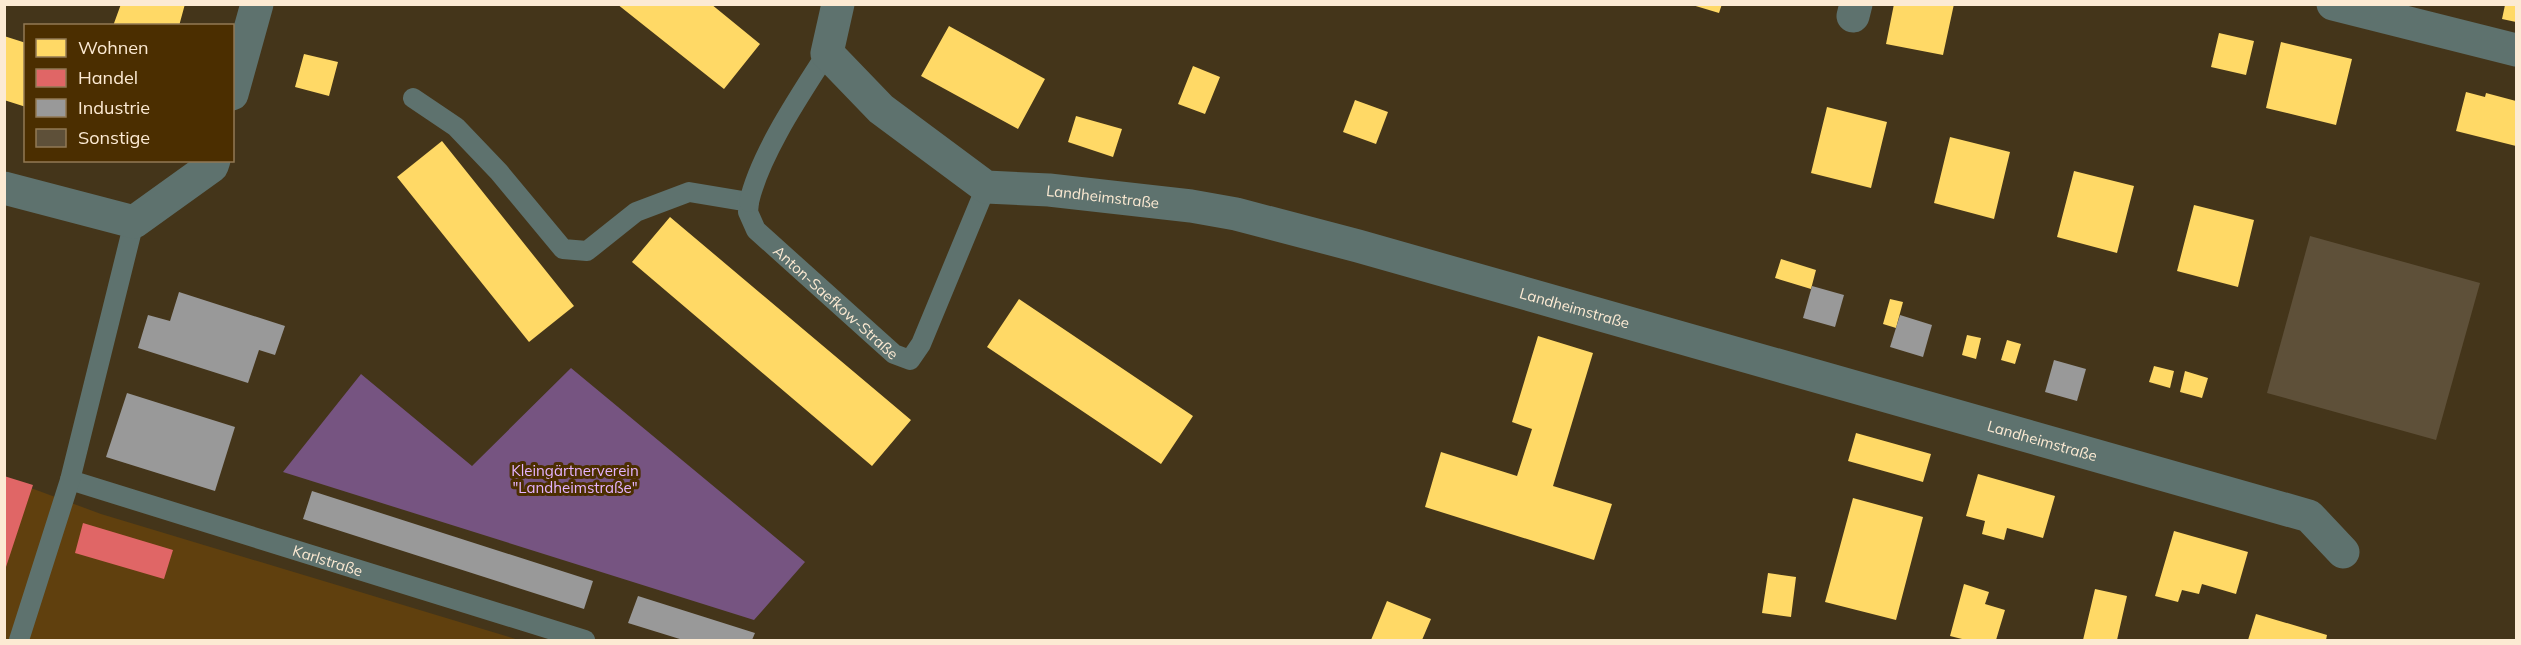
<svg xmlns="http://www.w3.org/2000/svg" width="2521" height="645" font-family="Mulish,sans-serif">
  <rect width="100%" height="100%" fill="#44351a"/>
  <!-- built -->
  <path fill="#60400e" d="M4,478L101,514L519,640H5Z"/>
  <!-- green -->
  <path fill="#765481" d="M571,368L805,562L754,620L283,472L361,374L472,466Z"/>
  <!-- homes -->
  <path fill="#ffd966" d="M121,4H185L179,26H113Z
    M617,4H711L760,44L724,89Z
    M1689,4H1722L1719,13Z
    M1894,4H1954L1943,55L1886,44Z
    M2505,5H2516V22L2502,19Z
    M949,26L1045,79L1018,129L921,76Z
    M2219,33L2254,41L2246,75L2211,67Z
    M4,36L26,43V107L4,100Z
    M2281,42L2352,59L2336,125L2266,108Z
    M304,54L338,62L329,96L295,87Z
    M1193,66L1220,77L1205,114L1178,104Z
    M2466,92L2485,97L2486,93L2516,101V146L2456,131Z
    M1355,100L1388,112L1376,144L1343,132Z
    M1827,107L1887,122L1871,188L1811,173Z
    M1076,116L1122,129L1113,157L1068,142Z
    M1950,137L2010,152L1994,219L1934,203Z
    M442,141L574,306L529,342L397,177Z
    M2074,171L2134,186L2117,253L2057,237Z
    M2194,205L2254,220L2238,287L2177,271Z
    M670,217L911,420L872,466L632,262Z
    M1781,259L1816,270L1811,289L1775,278Z
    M1019,299L1193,416L1161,464L987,347Z
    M1890,299L1903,302L1896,328L1883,324Z
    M1967,335L1981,338L1976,359L1962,355Z
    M1538,336L1593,353L1553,486L1612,504L1594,560L1425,507L1441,452L1517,476L1532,429L1512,422Z
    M2007,340L2021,344L2015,364L2001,360Z
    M2154,366L2174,371L2170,388L2149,382Z
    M2185,371L2208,378L2202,398L2180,392Z
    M1856,433L1931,454L1923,482L1848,461Z
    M1978,474L2055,496L2043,538L2007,528L2004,540L1982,534L1985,521L1966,516Z
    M1853,498L1923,517L1896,620L1825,602Z
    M2174,531L2248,552L2236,594L2202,584L2199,594L2182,590L2178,602L2155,596Z
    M1768,573L1796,577L1791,617L1762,613Z
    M1964,584L1989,592L1985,604L2005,610L1996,640H1966L1950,636Z
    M2095,589L2127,596L2117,640H2083Z
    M1387,601L1431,619L1422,640H1371Z
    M2256,614L2327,635L2326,640H2248Z"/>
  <!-- shops -->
  <path fill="#e06666" d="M4,476L33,485L5,570H4Z
    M83,523L173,550L164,579L75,553Z"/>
  <!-- industry -->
  <path fill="#999" d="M1812,286L1844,295L1835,327L1803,318Z
    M179,292L285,326L275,355L259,350L248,383L138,348L148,315L170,321Z
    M1900,315L1932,325L1923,357L1890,347Z
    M2054,360L2086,369L2077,401L2045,392Z
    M127,393L235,427L215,491L106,457Z
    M312,491L593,581L584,609L303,519Z
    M638,596L755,633L752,640H683L628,623Z"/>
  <!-- building -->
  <path fill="#5e5039" d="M2310,236L2480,283L2436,440L2267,393Z"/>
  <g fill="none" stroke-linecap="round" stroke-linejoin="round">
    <!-- service -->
    <g stroke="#5e726e" stroke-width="20">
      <path id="s1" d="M413,98L456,127L499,172L563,249L587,251L636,212L689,192L749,202L748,212L756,230L894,354L910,360L921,344L986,187"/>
      <path d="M749,202C760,154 800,95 827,53"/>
      <path id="s2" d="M70,480L585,640"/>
      <path d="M19,640L70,480L134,222"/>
    </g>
    <!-- minor -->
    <g stroke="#5e726e" stroke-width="33">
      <path id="s3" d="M838,4L827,53L881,109L986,187L1049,190L1191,206L1236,214L1358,246L2309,516L2343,552"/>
      <path d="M2333,4L2516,50"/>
      <path d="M1853,16L1856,4"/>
      <path d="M232,94L257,4"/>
      <path d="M4,188L134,222L212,166L214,160"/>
    </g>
  </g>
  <g text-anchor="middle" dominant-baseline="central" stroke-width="6" stroke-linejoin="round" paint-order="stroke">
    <!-- street labels -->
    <g font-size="15" fill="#fcead3" stroke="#4b2e00">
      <text stroke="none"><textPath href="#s3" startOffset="376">Landheimstraße</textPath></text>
      <text stroke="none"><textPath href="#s1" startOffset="556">Anton-Saefkow-Straße</textPath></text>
      <text stroke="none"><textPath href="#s3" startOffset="862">Landheimstraße</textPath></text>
      <text stroke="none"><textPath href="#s3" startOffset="1348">Landheimstraße</textPath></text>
      <text stroke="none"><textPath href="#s2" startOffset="270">Karlstraße</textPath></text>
    </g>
    <!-- park labels -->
    <g font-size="15" fill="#e5b4ff" stroke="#4b2e00">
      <text x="575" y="470">Kleingärtnerverein<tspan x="575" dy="17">"Landheimstraße"</tspan></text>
    </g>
  </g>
  <!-- border -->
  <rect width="2521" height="645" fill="none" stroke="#fcead3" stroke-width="12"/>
  <!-- legend -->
  <rect x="24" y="24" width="210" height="138" fill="#4b2e00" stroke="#927954" stroke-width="1.5"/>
  <rect x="36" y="39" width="30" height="18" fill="#ffd966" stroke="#927954" stroke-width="1.5"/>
  <text x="78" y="54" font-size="18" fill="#fcead3">Wohnen</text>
  <rect x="36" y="69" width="30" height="18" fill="#e06666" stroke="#927954" stroke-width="1.5"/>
  <text x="78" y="84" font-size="18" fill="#fcead3">Handel</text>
  <rect x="36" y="99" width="30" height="18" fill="#999999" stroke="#927954" stroke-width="1.5"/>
  <text x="78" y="114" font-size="18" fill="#fcead3">Industrie</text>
  <rect x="36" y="129" width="30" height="18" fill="#5e5039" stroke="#927954" stroke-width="1.5"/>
  <text x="78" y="144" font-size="18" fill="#fcead3">Sonstige</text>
</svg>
